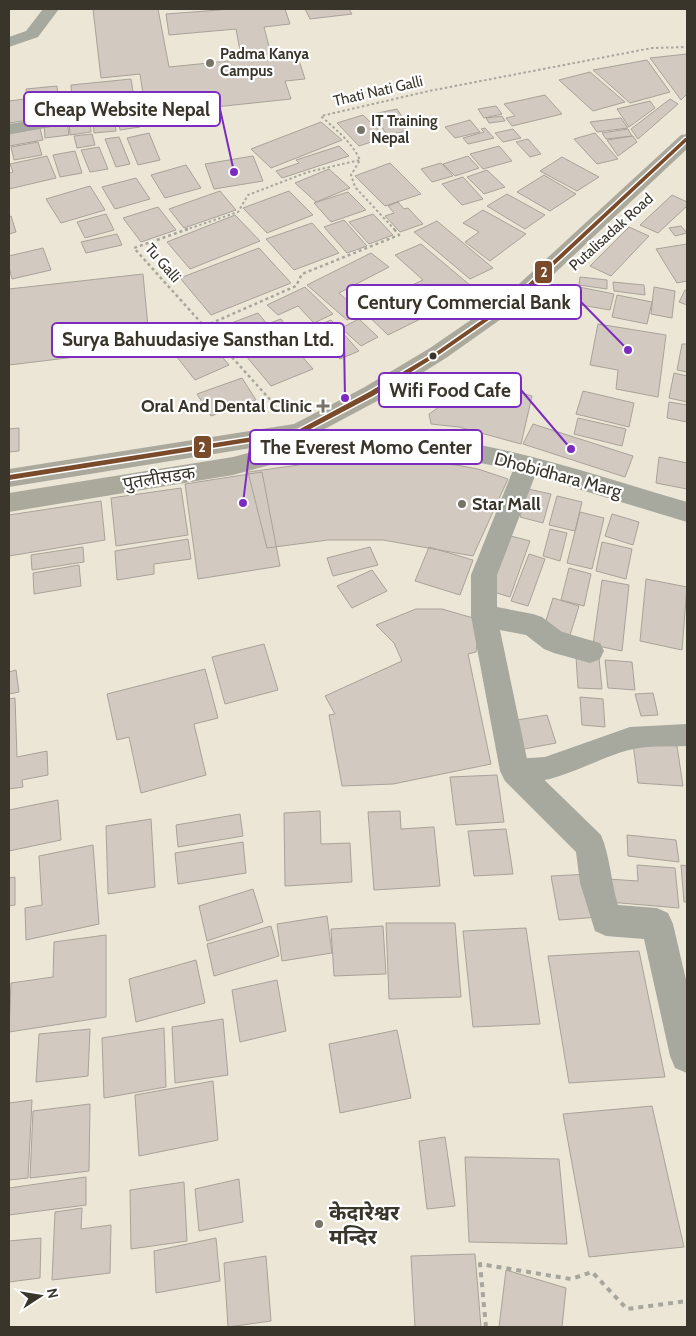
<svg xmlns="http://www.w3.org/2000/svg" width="696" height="1336" font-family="Cabin,'Noto Sans Devanagari',sans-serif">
  <rect width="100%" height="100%" fill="#ece6d7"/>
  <!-- building -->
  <path fill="#d2cac0" stroke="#a8a298" d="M93,9H158L169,67L297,54L305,79L285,81L291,99L196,109L193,96L144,101L140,74L101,78Z
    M232,9H285L290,24L264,27L271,54L241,56L236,29L169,35L166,14Z
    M305,9H349L352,14L310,19Z
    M687,54V94L681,100L650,58Z
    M647,60L670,92L630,103L593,70Z
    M590,72L625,102L593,111L559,80Z
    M131,79L135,104L73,111L71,85Z
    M57,86L58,96L26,100V89Z
    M545,95L562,114L512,126L506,118L515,116L504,104Z
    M25,99L28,120L9,123V101Z
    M670,99L678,104L638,139L631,129Z
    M650,101L655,108L629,127L617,109Z
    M496,106L502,114L484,118L478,109Z
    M397,109L408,126L404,127L407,131L387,135L373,114Z
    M137,112L140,127L120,130L117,114Z
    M114,115L116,131L94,133L93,118Z
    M363,115L386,137L359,146L337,123Z
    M502,116L505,121L489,123L486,118Z
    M90,118L91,132L70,135L69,120Z
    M621,118L628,128L597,132L590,122Z
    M470,120L480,132L455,138L445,127Z
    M67,121L69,135L45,138L44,124Z
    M321,122L342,140L271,168L251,149Z
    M40,128L43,140L9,146V134Z
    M485,128L494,138L468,144L463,138L484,132L481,129Z
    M513,129L521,138L503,142L495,133Z
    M628,129L632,136L606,139L602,133Z
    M149,133L160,160L138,165L127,138Z
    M595,133L618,159L597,164L574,139Z
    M92,134L95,145L77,148L74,136Z
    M633,136L637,142L618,156L607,140Z
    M119,137L130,164L116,167L105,139Z
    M528,139L541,154L530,157L516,142Z
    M38,142L42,155L14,160L11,147Z
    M339,146L349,156L282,178L276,171L299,163L296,160Z
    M499,146L512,161L483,169L470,154Z
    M99,147L108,169L90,172L81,150Z
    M75,151L82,173L60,177L53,155Z
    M47,156L56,178L9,189V173L13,172L10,164Z
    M253,156L263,181L214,189L205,164Z
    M468,156L479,168L455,176L443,164Z
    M562,157L599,177L577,191L540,171Z
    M390,163L421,194L385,206L355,176Z
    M441,163L453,176L432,182L421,169Z
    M186,165L201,188L165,198L151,175Z
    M329,169L350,188L316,202L295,183Z
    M487,170L505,187L484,194L467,177Z
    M544,175L576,194L550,211L517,192Z
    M463,177L483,199L462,205L442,184Z
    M136,178L150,199L115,209L102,187Z
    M90,186L105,210L61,223L46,199Z
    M220,191L236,210L184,228L169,209Z
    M289,191L313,215L267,233L243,208Z
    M348,192L366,210L331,222L314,203Z
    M507,194L545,215L525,229L487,206Z
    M672,195L687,202V206L658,233L640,225Z
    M398,202L404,209L408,208L423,224L400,232L385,216L394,213L388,206Z
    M158,207L176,230L141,242L123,218Z
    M483,210L526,234L490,261L465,242L479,232L463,223Z
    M106,214L114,230L85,238L77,222Z
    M373,214L393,235L369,244L349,222Z
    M235,215L260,241L190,269L167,242Z
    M11,216L16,232L9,234V217Z
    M344,220L367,246L347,253L324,227Z
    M437,221L493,268L470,279L414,232Z
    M312,223L339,253L294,270L266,239Z
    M681,226L687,233L675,236L669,228Z
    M629,227L649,236L611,276L590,266Z
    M117,234L122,245L86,253L81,242Z
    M421,244L477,291L388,335L361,309L423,280L395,255Z
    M687,244V281L677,283L656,249Z
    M43,248L51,270L12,279L9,267V256Z
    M259,248L291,283L211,315L180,278Z
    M371,253L389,267L339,293L361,313L347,320L307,285Z
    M143,274L150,348L9,365V289Z
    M580,277L607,280V289L579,285Z
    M613,282L644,285L645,295L614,291Z
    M305,287L333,314L314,323L298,306L278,315L267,305Z
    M579,287L614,294L610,310L575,304Z
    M654,287L675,291L672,318L651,314Z
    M685,290H687V305L679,302Z
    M617,295L652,302L647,324L612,317Z
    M258,313L267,324L281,319L291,332L236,353L218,328Z
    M359,319L378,337L361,346L341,328Z
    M331,320L359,351L340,359L333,351L319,357L299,333Z
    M598,324L666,335L658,397L616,389L618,370L590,365Z
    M199,329L229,365L195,380L166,343Z
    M288,340L313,369L271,386L247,357Z
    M682,344H687V372L677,370Z
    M674,373L687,376V402L669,398Z
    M242,378L256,400L211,416L197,394Z
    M478,380L532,396L521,444L459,427L431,424L429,414Z
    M583,391L634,403L629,427L576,414Z
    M669,402L687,405V422L667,418Z
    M578,418L626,429L622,446L574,434Z
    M533,424L633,456L625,477L523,444Z
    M19,428V451L9,452V429Z
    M659,457L687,463V489L656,483Z
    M338,458L339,461L401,460L456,465L478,469L508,479L473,556L383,540H328L267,548L248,472L299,465V462Z
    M262,472L280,566L198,579L185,484Z
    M181,488L188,535L116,546L111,498Z
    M528,489L551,494L543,523L520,517Z
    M557,496L582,502L575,531L549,525Z
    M101,501L105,540L9,556V515Z
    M580,512L604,518L592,569L567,563Z
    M612,514L639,522L633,545L605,536Z
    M550,529L567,533L560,561L543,556Z
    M511,536L530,541L510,597L490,591Z
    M188,539L191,559L154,564V574L117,580L115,551Z
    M602,542L632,549L626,579L596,571Z
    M83,547L84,562L32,570L31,555Z
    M370,547L378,565L333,576L327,558Z
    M429,547L473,560L460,595L415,581Z
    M529,554L545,559L528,606L511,601Z
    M79,565L81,586L34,594L33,573Z
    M569,568L591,574L584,606L561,600Z
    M372,570L387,591L352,608L337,586Z
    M646,579L687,587L682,650L640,641Z
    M602,580L629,585L622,651L593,645Z
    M553,598L579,606L570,635L544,627Z
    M416,609H442L480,620L476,652L468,654L491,764L393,784L342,786L329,715L335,714L325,696L402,661L394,643L376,625Z
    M264,644L278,690L225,704L212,657Z
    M576,657L599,658L602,689L578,688Z
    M605,660L632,662L635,690L608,688Z
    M205,669L218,718L194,724L206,775L141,793L129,737L117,740L107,694Z
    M16,670L19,692L9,694V672Z
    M653,693L658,715L641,716L635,694Z
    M580,697L603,699L605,727L582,725Z
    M15,698L17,757L47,751L48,775L22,780L23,787L9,789V699Z
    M547,715L556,743L514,751L505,722Z
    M633,743L677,746L683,786L638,783Z
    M497,775L504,822L456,825L450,777Z
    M58,800L61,840L9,851V810Z
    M320,811L321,844L350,843L352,882L285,886L284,813Z
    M400,811L401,829L434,827L440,886L374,890L368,812Z
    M240,814L243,836L178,847L176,825Z
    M151,819L155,887L108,894L106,826Z
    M506,829L513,874L474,876L468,831Z
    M627,835L676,840L679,862L628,856Z
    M243,842L246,873L178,884L175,853Z
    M93,845L99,924L26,940L25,908L42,905L39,856Z
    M637,865L675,868L679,908L609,902L608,879L638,881Z
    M681,865L687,866V902H684Z
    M591,874L600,917L559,920L551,876Z
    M15,877V905L9,906V878Z
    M253,889L263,922L207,941L199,906Z
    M327,916L332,953L282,961L277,924Z
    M386,923H455L461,997L389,999Z
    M271,926L279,956L214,976L207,944Z
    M383,926L386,974L334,976L331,929Z
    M526,928L540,1024L473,1027L463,931Z
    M106,935V1017L9,1032L11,983L53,977L54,942Z
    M639,951L665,1077L569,1083L548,956Z
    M196,960L205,1003L136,1022L129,979Z
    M277,980L286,1031L240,1042L232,990Z
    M223,1019L228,1075L175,1083L172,1027Z
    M164,1028L166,1087L104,1098L102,1038Z
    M90,1029L88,1076L36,1082L39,1034Z
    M397,1030L411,1098L340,1113L329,1044Z
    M213,1081L218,1140L139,1156L135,1095Z
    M32,1100L28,1178L9,1180V1103Z
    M90,1104L89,1171L30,1178L33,1111Z
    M652,1106L684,1247L589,1257L563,1114Z
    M445,1137L455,1206L427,1209L419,1141Z
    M465,1157L559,1159L567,1244L469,1242Z
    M86,1177V1205L9,1215V1188Z
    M239,1179L243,1222L199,1231L195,1189Z
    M184,1182L187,1241L131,1249L130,1190Z
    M82,1208L81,1229L111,1225L110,1273L52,1280L55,1212Z
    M41,1238L40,1278L9,1282V1241Z
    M216,1238L220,1281L156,1293L154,1251Z
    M475,1254L481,1327H415L411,1256Z
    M266,1256L271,1321L228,1327L224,1263Z
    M506,1270L566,1288L562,1327H499Z"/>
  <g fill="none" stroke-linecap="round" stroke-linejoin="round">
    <!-- path-far2 -->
    <path stroke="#a7a69d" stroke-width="2" stroke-dasharray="2.5 2.5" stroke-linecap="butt" d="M185,230L238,212L248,195L308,172L360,160
      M395,230L355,187L351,175L360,160C351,141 336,130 321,116L429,91L652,48L687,47"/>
    <!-- path-far1 -->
    <path stroke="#a7a69d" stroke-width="2.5" stroke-dasharray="3 3" stroke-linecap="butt" d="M188,229L134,248L274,404
      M205,326L296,286L302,274L399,235L394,229"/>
    <!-- path -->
    <path stroke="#a7a69d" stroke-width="4" stroke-dasharray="5 5" stroke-linecap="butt" d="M486,1327L480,1264L571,1279L592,1272L627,1309L687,1301"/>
    <!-- service -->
    <path fill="#a7a89e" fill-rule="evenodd" d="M687,724V746C669,747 646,745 629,750C593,759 543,793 506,779L502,771L506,763L515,759L545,757L630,727Z"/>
    <!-- minor -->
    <path fill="#a7a89e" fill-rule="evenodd" d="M43,9H59L38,37L9,47V37L26,31Z
      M101,109L107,110L110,114L107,118L9,134V124Z
      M394,433C495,440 591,474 687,502V522L535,476L497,575V607L533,614L542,617L562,632L600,643L604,651L600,659L590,663L554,653L544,649L526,635L500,630L528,764L601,835C610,856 611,882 618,905L657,908L668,913L673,924L687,984V1073L675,1068L670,1056L644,939L606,936L595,931L580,883L576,852L505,781L500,771L471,616V575L513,470C473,461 433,452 392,451C363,450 335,453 307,456L299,453L295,447L299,441L307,438Z"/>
    <!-- primary -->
    <path fill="#aba99c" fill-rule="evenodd" d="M687,134V149L521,305L446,358L379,400L306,439L315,441L319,447L315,453L233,475L9,512V493L233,457L295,441L9,487V469L294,424L363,388L430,348L507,295L681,135Z"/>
    <!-- bus-1 casing -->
    <g stroke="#fff" stroke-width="3">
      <path id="bus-1" d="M685,138H687V141L516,301L440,354L373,396L301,434L9,480V475L298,430L369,392L436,352L512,299Z"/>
    </g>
    <!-- bus-1 -->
    <use href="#bus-1" fill="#7a4b2a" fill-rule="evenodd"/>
  </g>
  <!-- markers -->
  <g fill="#787367" stroke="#fff" stroke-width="2">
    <circle cx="210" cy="63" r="5"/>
    <circle cx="361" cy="130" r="5"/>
    <path d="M320.5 398.5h5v5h5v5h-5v5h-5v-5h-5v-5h5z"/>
    <circle cx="462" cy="504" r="5"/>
    <circle cx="319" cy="1224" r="5"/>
  </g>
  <circle fill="#3a352b" stroke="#fff" stroke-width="2" cx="433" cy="356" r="4.5"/>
  <g text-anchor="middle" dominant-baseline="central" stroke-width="4.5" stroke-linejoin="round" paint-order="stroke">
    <!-- far-poi labels -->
    <g font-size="15" font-weight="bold" fill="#3a352b" stroke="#fff" text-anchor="start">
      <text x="220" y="54">Padma Kanya<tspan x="220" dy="17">Campus</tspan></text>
      <text x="371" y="121">IT Training<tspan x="371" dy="17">Nepal</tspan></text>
    </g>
    <!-- far-street labels -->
    <g font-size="15" fill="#3a352b" stroke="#fff">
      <text transform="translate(378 91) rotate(-13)">Thati Nati Galli</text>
      <text transform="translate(611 232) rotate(-42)">Putalisadak Road</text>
      <text transform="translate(163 263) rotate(49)">Tu Galli</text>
    </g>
    <!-- poi labels -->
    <g font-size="18" font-weight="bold" fill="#3a352b" stroke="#fff" text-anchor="end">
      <text x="312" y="406">Oral And Dental Clinic</text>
      <text x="472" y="504" text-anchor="start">Star Mall</text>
    </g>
    <!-- street labels -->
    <g font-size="18" fill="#3a352b" stroke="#fff">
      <text transform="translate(558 475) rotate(15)">Dhobidhara Marg</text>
      <text transform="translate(159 478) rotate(-9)">पुतलीसडक</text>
    </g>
    <!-- near-poi labels -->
    <g font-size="21" font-weight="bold" fill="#3a352b" stroke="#fff" text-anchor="start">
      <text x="329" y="1212">केदारेश्वर<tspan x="329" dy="24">मन्दिर</tspan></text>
    </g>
  </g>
  <!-- callouts -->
  <path fill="none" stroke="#7b2cbf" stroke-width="2" d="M234 172L220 109M628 350L581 302M345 398L344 340M571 449L521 390M243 503L250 447"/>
  <g fill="#7b2cbf" stroke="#fff" stroke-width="2">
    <circle cx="234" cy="172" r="5"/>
    <circle cx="628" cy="350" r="5"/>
    <circle cx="345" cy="398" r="5"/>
    <circle cx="571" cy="449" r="5"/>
    <circle cx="243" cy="503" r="5"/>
  </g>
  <g fill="#fff" stroke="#7b2cbf" stroke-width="2">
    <rect x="24" y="92" width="196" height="34" rx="5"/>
    <rect x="347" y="285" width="234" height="34" rx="5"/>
    <rect x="52" y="323" width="292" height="34" rx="5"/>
    <rect x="379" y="373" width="142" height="34" rx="5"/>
    <rect x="250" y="430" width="232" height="34" rx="5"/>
  </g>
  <g font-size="19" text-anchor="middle" font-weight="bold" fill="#3a352b">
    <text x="122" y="116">Cheap Website Nepal</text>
    <text x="464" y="309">Century Commercial Bank</text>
    <text x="198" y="346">Surya Bahuudasiye Sansthan Ltd.</text>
    <text x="450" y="397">Wifi Food Cafe</text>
    <text x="366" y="454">The Everest Momo Center</text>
  </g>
  <g stroke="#fff" stroke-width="2">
    <rect x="534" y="260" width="19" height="24" rx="5" fill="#7a4b2a"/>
    <rect x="193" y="435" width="19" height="24" rx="5" fill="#7a4b2a"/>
  </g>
  <g font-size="14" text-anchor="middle" font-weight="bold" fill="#fff">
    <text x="544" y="277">2</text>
    <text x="202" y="452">2</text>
  </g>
  <!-- border -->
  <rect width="696" height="1336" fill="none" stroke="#3a352b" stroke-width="20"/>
  <!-- north arrow -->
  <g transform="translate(40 1296) rotate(78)" stroke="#ffffff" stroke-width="4" paint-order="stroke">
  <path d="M0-4L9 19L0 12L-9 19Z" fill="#3a352b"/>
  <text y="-8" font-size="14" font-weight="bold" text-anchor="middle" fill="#3a352b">N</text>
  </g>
</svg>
